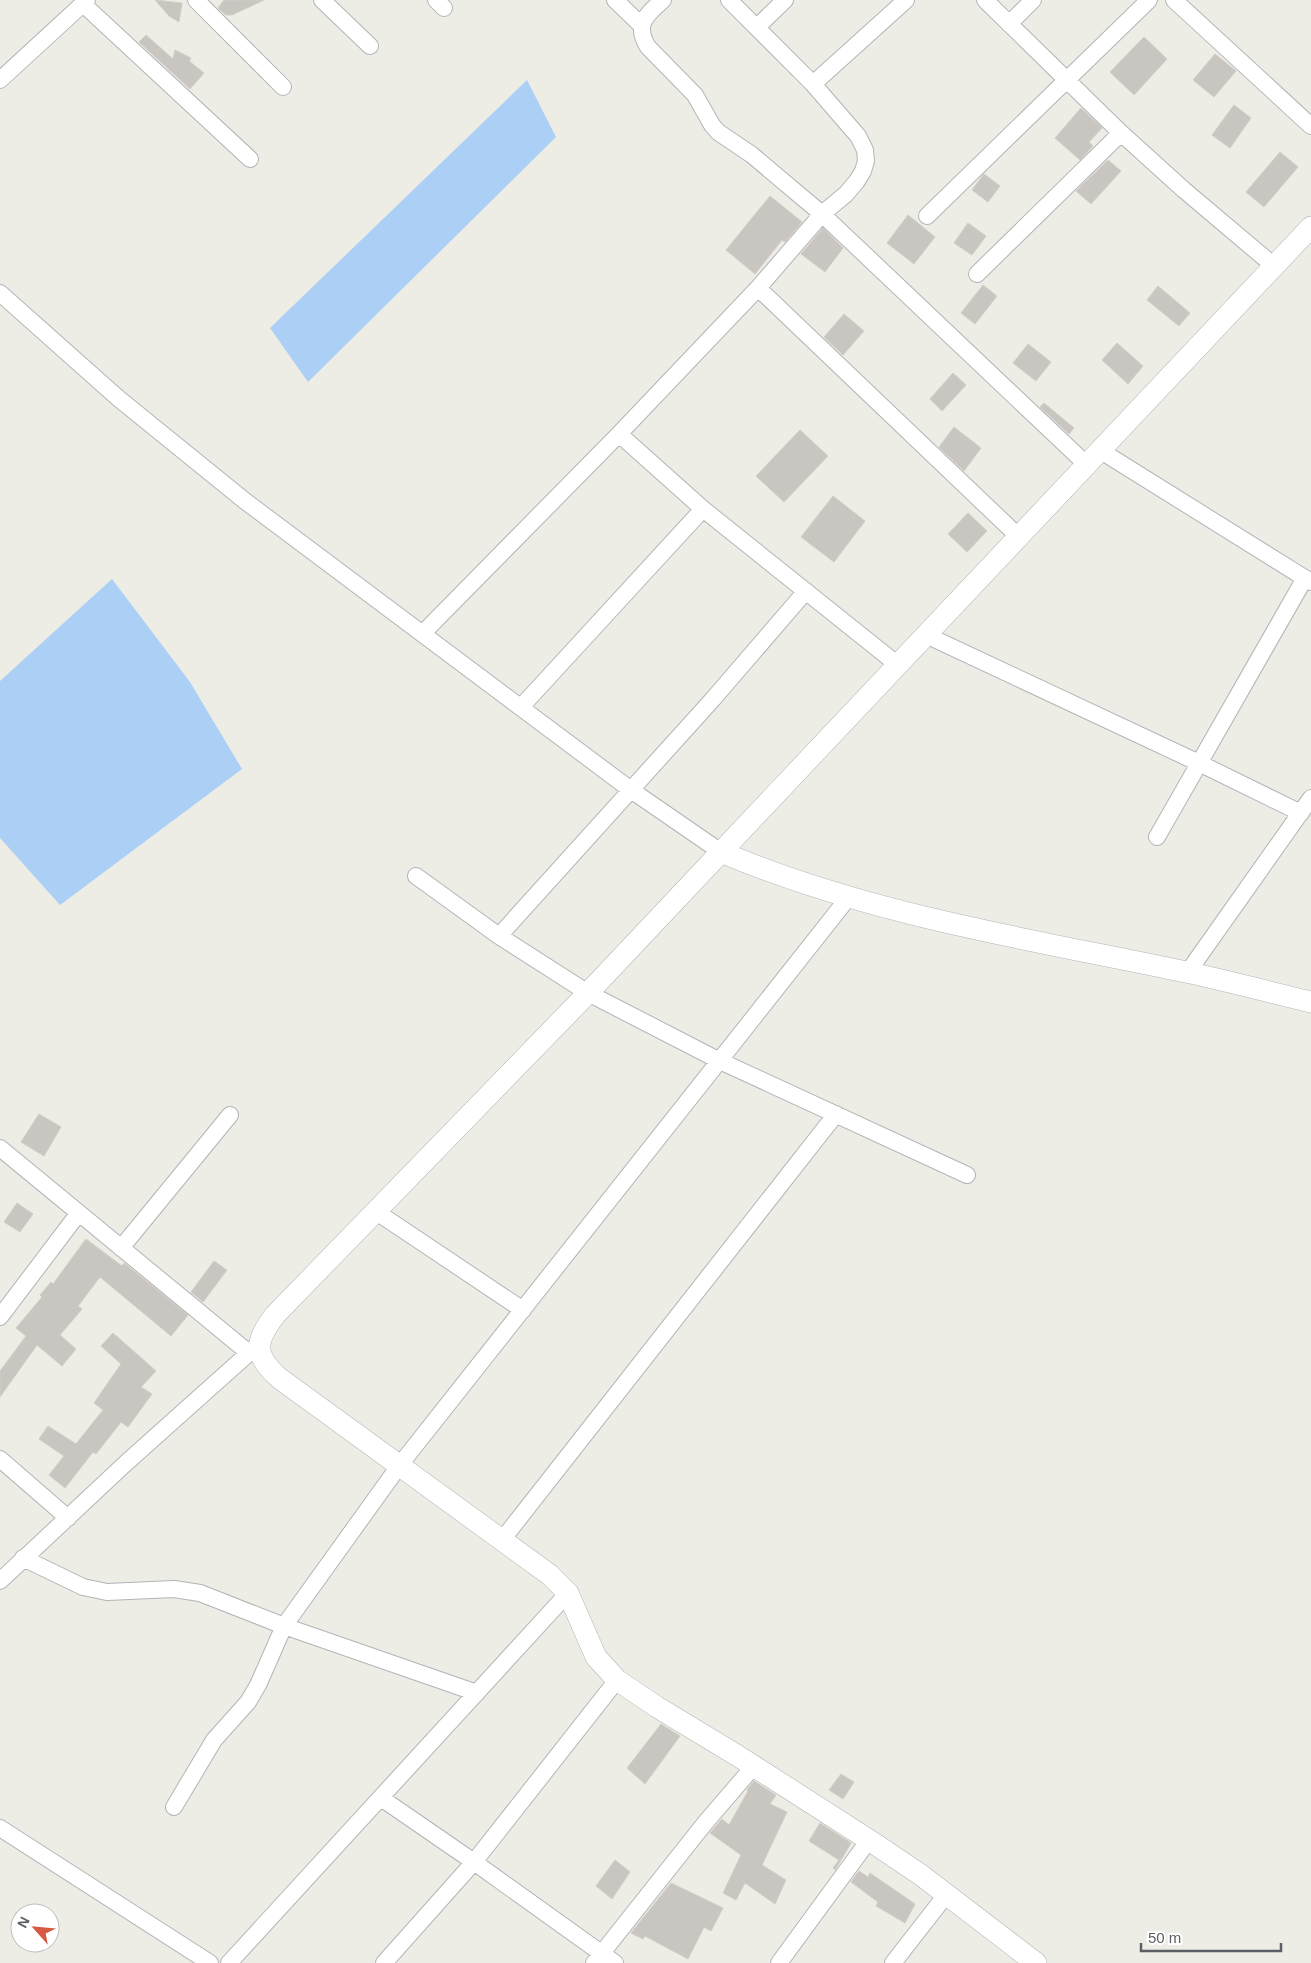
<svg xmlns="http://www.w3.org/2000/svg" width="1311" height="1963" font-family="Helvetica,sans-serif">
  <rect width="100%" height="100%" fill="#edece5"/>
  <!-- water -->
  <path fill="#acd0f5" d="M527,80L556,137L308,382L270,328Z
    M112,579L190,682L242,769L60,905L0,838V681Z"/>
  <!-- building -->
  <path fill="#c9c6c1" stroke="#d1cec4" d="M155,0L182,3L179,22L169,16Z
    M224,0H264L232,15H226L218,8Z
    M146,35L173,59L175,50L191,58L189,61L204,73L190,89L139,42Z
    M1144,37L1167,59L1134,95L1110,72Z
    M1215,54L1236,71L1214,97L1193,80Z
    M1234,105L1251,118L1230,148L1212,135Z
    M1081,108L1102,128L1089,142L1093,146L1080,160L1055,138Z
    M1280,152L1298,167L1264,207L1246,192Z
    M1108,160L1121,171L1091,204L1076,191Z
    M984,174L1000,186L988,202L972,190Z
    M770,196L802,222L785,242L782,240L755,274L726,250Z
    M908,215L935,237L914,264L887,243Z
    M968,223L986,236L972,255L954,243Z
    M823,228L843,248L825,272L801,254Z
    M983,285L997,296L975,324L961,313Z
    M1158,286L1190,313L1179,326L1147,300Z
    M844,314L864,331L843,355L824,337Z
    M1117,343L1143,366L1128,384L1102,360Z
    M1028,344L1051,362L1036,381L1013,363Z
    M953,373L966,385L942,411L930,399Z
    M1044,403L1074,428L1069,434L1040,407Z
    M954,427L981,448L964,471L939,447Z
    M800,430L828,456L784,502L756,476Z
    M833,496L865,521L834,562L801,537Z
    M968,513L987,531L967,552L948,534Z
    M39,1114L61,1127L44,1156L21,1142Z
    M17,1203L33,1214L20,1232L4,1222Z
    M86,1239L122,1266L124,1263L188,1315L171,1336L100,1277L78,1306L82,1309L60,1335L76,1349L62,1366L37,1345L0,1397V1371L26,1336L16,1328L42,1297L40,1295L51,1282L53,1284Z
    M214,1261L227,1270L203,1302L191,1292Z
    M113,1333L156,1371L141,1387L152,1394L128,1427L121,1422L96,1454L93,1452L65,1488L49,1475L64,1456L39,1439L48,1426L76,1444L103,1410L94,1403L121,1364L101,1346Z
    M661,1724L680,1736L645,1784L627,1768Z
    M841,1774L854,1782L843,1799L829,1790Z
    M754,1781L776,1795L770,1804L787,1812L762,1865L786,1880L775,1904L745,1883L736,1900L723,1893L741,1855L710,1833L722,1819L729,1825L748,1791L747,1790Z
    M820,1823L851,1843L835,1870L833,1868L839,1860L809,1841Z
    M615,1860L630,1872L612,1899L596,1886Z
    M859,1871L868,1877L870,1873L915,1904L905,1923L876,1906L878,1902L851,1882Z
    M671,1883L723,1908L711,1931L704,1927L688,1959L645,1936L643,1939L631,1933Z"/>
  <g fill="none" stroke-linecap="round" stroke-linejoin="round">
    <!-- minor casing -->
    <g stroke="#b2b4b8" stroke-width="18">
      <path id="minor" d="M196,0L283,87
        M322,0L370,46
        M436,0L444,8
        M615,0L642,26
        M663,0C646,15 634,25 648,47L695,95L712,125L718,132L752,155L822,214L1087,465
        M985,0L1121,133L1184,190L1274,266
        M1174,0L1311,126
        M83,4L250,159
        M1009,24L1033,0
        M757,27L785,0
        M0,80L87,0
        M813,84L906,0
        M927,216L1149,0
        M977,274L1121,133
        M758,288L1019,537
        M0,293L118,398L245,501L631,790L721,852
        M619,434L703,509L898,665
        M1101,451L1311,582
        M423,633L619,434L758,288L822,214L846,194L857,181L863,171L866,161L865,150L858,136L813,84L729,0
        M926,635L1199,763L1301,813
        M521,707L703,509
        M1157,837L1305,578
        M416,876L499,936L588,993L720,1061L967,1175
        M499,936L713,699L806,591
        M1188,972L1311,798
        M0,1148L249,1353
        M375,1211L523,1310
        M121,1248L230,1115
        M0,1317L78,1214
        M0,1459L68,1518
        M502,1540L836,1114
        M23,1558L83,1587L107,1592L174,1589L200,1593L284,1626L477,1693
        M0,1581L126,1463L259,1344
        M381,1798L474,1862L615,1963
        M174,1807L214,1740L248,1702L258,1685L284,1626L399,1466L848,898
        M0,1828L210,1963
        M229,1963L568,1593
        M384,1963L474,1862L617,1680
        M594,1963L705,1823L754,1766
        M779,1963L869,1840
        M893,1963L946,1895"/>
    </g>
    <!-- tertiary casing -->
    <g stroke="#b2b4b8" stroke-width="22">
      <path id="tertiary" d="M721,852C870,915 1029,939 1186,972C1228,981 1269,992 1311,1002
        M1036,1963L921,1875L869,1840L738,1756L657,1707L617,1680L596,1657L568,1593L550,1575L279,1378C253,1355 255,1341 275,1315L588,993L1311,227"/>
    </g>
    <!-- minor -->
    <use href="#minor" stroke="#fff" stroke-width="16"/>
    <!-- tertiary -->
    <use href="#tertiary" stroke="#fff" stroke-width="21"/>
  </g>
  <!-- north arrow -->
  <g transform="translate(35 1928) rotate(297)"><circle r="24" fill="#ffffff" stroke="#bebfc1"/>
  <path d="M0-4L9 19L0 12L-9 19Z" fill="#d65942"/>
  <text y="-8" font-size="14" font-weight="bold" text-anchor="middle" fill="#5c5f63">N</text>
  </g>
  <!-- scale -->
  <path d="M1141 1943v8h140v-8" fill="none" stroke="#5c5f63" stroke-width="2.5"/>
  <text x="1148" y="1943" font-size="15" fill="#5c5f63" stroke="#ffffff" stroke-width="4" paint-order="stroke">50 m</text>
</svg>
